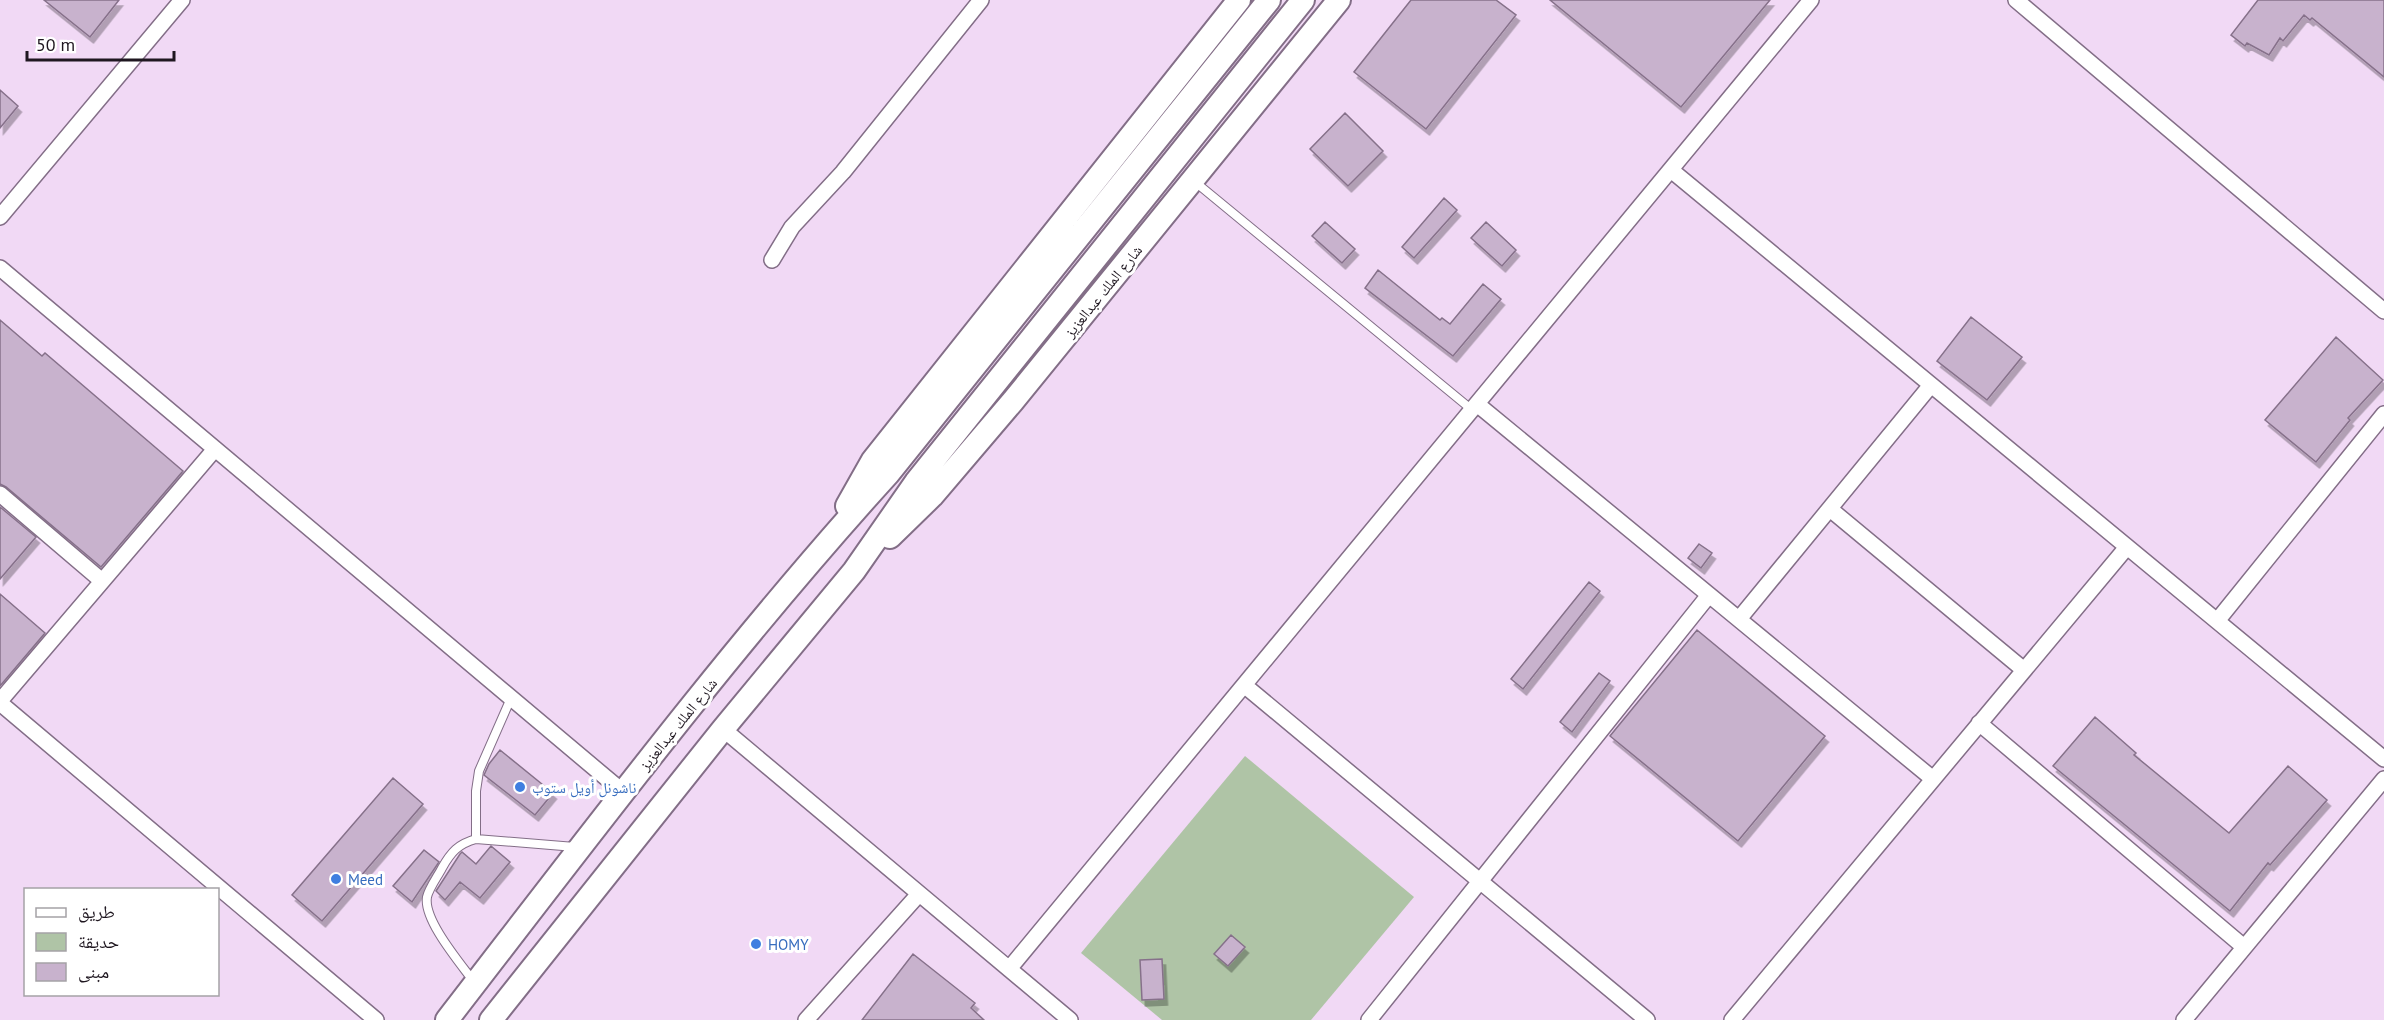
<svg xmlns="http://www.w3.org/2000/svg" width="2384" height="1020" font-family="'PT Sans','Noto Naskh Arabic',sans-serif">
  <defs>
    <filter id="shadow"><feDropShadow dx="3.5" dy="6" stdDeviation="0" flood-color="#0004"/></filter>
  </defs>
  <rect width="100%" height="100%" fill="#f1d9f5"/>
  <!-- green -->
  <path fill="#afc4a6" d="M1245,756L1414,897L1311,1020H1162L1081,953Z"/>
  <!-- building -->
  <path fill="#c8b2cd" stroke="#86718a" stroke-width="1.5" filter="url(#shadow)" d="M44,0H119L90,37Z
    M1411,0H1496L1516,15L1426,129L1354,72Z
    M1550,0H1770L1681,107Z
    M2258,0H2384V77L2312,18L2310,20L2304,15L2283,41L2280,38L2269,55L2247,43L2245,46L2231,35Z
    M0,90L18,106L0,128Z
    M1345,113L1383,151L1348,186L1310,149Z
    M1444,198L1457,210L1414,258L1402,247Z
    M1325,222L1355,249L1342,263L1312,236Z
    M1486,222L1516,250L1502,266L1471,238Z
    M1378,270L1440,320L1442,318L1450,324L1483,284L1501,299L1453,356L1365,288Z
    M1971,317L2022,357L1987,400L1937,361Z
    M0,320L42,356L45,353L183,471L101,567L6,487L0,484Z
    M2336,337L2383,380L2348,418L2350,420L2316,462L2265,420Z
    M0,507L36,537L0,579Z
    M1699,544L1712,553L1701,568L1688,558Z
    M1589,582L1600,591L1523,689L1511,679Z
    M0,594L45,633L0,686Z
    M1697,630L1825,736L1738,841L1610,736Z
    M1599,673L1610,681L1572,732L1560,722Z
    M2095,717L2136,753L2134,755L2229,833L2288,766L2327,800L2270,865L2268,863L2230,911L2053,766Z
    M500,750L553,793L535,815L484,775L489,764Z
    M393,778L423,804L322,921L292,895Z
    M491,846L510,862L480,898L460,882L445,900L436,891L460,854L462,852L476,864Z
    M424,850L439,862L412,902L393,886Z
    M1231,935L1245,947L1228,966L1214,954Z
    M913,954L975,1003L971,1008L984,1020H862Z
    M1162,959L1164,999L1142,1000L1140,960Z"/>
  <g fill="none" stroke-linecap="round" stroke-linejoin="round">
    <!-- lane casing -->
    <g stroke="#836e87" stroke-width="10">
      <path id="lane" d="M1194,181L1471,409
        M476,839V791L479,771L511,698
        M474,982C461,964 423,920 427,897C429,888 438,876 442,868C451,852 458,844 476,839L575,847"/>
    </g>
    <!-- street casing -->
    <g stroke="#836e87" stroke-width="18">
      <path id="street" d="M2016,0L2384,311
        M1671,170L2384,759
        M0,217L182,0
        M772,260L792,227L843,172L981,0
        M0,268L623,792
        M1477,404L1933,779
        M0,494L102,581
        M1830,509L2024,670
        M1739,619L1931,385
        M2217,621L2384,414
        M1244,685L1647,1020
        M0,701L215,449
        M0,703L376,1020
        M1979,723L2244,947
        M723,729L1070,1020
        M1009,969L1811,0
        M806,1020L919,894
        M1369,1020L1709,595
        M1732,1020L2127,547
        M2184,1020L2384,779"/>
    </g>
    <!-- secondary casing -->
    <g stroke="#836e87" stroke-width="26">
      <path id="secondary" d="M847,506L873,460L1239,0
        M890,537L932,496L1013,401L1339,0
        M447,1020C590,835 731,647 888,474L1269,0
        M491,1020L723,729L854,571L916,482L1303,0"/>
    </g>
    <!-- lane -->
    <use href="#lane" stroke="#fff" stroke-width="8"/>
    <!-- street -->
    <use href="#street" stroke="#fff" stroke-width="15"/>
    <!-- secondary -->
    <use href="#secondary" stroke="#fff" stroke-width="22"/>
  </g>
  <!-- markers -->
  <g fill="#3f7fe0" stroke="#fff" stroke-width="2">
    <circle cx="520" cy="787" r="6"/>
    <circle cx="336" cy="879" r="6"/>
    <circle cx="756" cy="944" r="6"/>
  </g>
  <g text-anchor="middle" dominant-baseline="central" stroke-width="6" stroke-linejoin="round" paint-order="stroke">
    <!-- street labels -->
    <g font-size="15" fill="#1f1720" stroke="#fff">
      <text transform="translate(1103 291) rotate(-51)">شارع الملك عبدالعزيز</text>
      <text transform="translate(678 724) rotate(-51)">شارع الملك عبدالعزيز</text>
    </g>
    <!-- shop labels -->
    <g font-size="15" fill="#366cbe" stroke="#fff" text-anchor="start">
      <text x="532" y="787">ناشونل أويل ستوب</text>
      <text x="348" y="879">Meed</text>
      <text x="768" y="944">HOMY</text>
    </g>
  </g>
  <!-- legend -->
  <rect x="24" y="888" width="195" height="108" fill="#ffffff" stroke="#a5a2a6" stroke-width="1.5"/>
  <rect x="36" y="908" width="30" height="9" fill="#ffffff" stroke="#a5a2a6" stroke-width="1.5"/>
  <text x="78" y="918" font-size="18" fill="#1f1720">طريق</text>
  <rect x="36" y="933" width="30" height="18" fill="#afc4a6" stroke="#a5a2a6" stroke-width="1.5"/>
  <text x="78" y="948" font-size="18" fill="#1f1720">حديقة</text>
  <rect x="36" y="963" width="30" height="18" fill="#c8b2cd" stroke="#a5a2a6" stroke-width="1.5"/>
  <text x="78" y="978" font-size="18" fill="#1f1720">مبنى</text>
  <!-- scale -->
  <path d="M27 51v9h147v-9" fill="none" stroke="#1f1720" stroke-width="3"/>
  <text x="36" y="51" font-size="18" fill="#1f1720" stroke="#ffffff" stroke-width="4.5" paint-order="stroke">50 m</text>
</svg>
